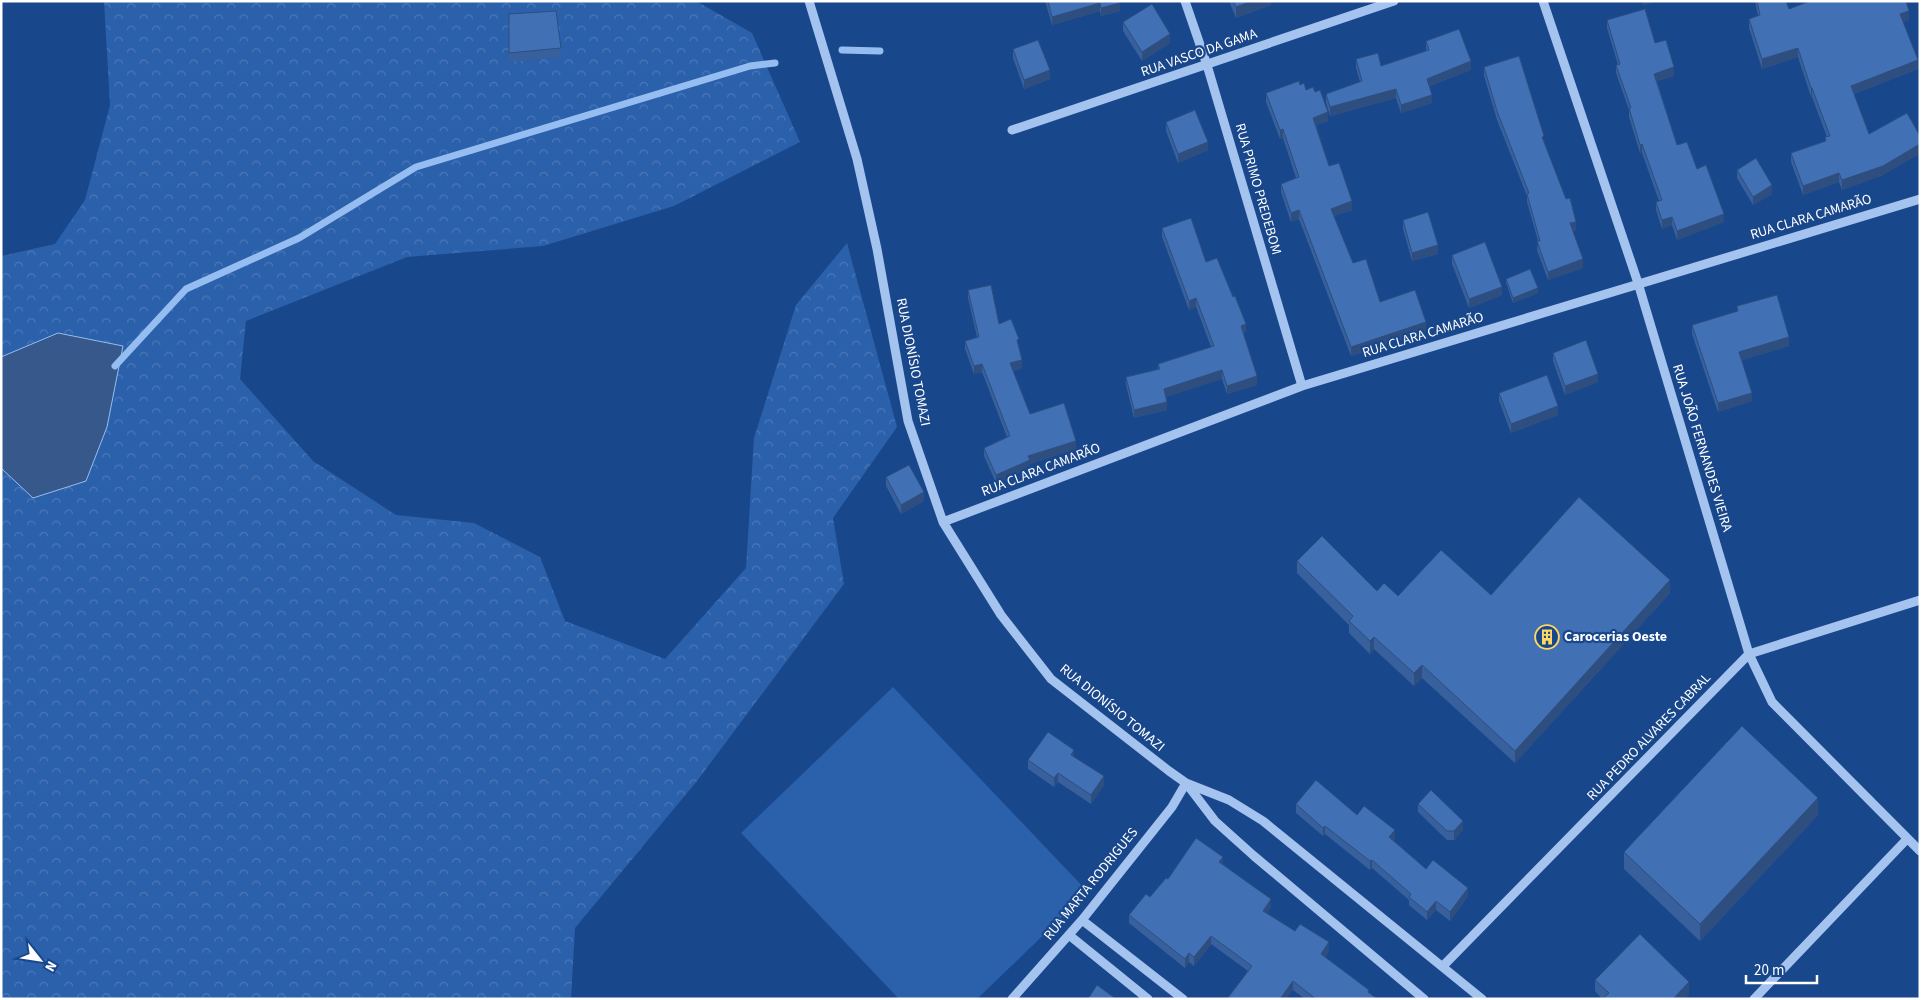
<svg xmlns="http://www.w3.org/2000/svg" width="1921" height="1000" font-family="'Source Sans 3',sans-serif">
  <defs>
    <pattern id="forest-crowns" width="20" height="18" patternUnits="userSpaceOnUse" patternTransform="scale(1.25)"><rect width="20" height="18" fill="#2b60ab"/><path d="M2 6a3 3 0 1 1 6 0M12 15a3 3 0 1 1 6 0" fill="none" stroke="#4b78b8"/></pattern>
  </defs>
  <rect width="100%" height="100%" fill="#19478c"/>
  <!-- forest -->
  <path fill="url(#forest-crowns)" d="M104,1H696L752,33L800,142L674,206L543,246L407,257L246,321L240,379L313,461L396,515L474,523L540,557L565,621L665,659L746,568L754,438L796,305L847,243L897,427L833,518L844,584L697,781L575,928L571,999H1V256L55,244L85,200L110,105Z"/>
  <!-- park -->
  <path fill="#2b60ab" d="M893,687L1088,892L977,999H899L741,833Z"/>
  <!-- water -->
  <path fill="#36588b" stroke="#96bdf1" d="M58,333L123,346L107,427L86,481L33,498L1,468V357Z"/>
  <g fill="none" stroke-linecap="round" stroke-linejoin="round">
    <!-- stream -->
    <path stroke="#96bdf1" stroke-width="7" d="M842,50L880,51
      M115,366L186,289L299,238L416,167L750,66L775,63"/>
    <!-- minor -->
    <path stroke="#a4c3ee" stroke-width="9" d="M809,1L857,159L877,249L908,421L943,522L1001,615L1051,679L1169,771L1186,783L1229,800L1263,821L1482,999
      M1185,1L1207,65L1302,386
      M1543,1L1638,283L1749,654L1772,702L1920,851
      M1012,130L1394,1
      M943,522L1302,386L1920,199
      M1186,783L1215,821L1254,856L1424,999
      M1082,920L1183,999
      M1069,935L1148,999
      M1443,966L1749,654L1920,600
      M1012,999L1082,920L1172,807L1186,783
      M1754,999L1907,839"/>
  </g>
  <!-- wall -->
  <path fill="#38609c" d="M1045,1H1119L1120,11L1101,16L1100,11L1052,25Z
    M1229,1H1274L1271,2V5L1236,18Z
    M1755,1H1786L1789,9L1909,20L1903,22L1918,69L1854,94L1883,175L1842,190L1839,182L1803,195L1791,162V153L1825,141V137H1827L1812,97H1811L1798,57L1762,69L1749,28V19L1758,16Z
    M509,14L561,48V57L509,62Z
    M1607,20L1655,43L1674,76L1657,81L1677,145L1697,169L1724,222L1677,240L1672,225L1662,229L1656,210V202L1659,201L1642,153H1640L1629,117V110L1616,73V65H1618L1607,28Z
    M1123,22L1170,43L1142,61L1123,31Z
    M1426,41L1471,70L1430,86L1432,103L1401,113L1396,98L1330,116L1326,103V94L1360,82L1356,68V59L1381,66L1426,51Z
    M1013,49L1050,79L1024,89L1013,58Z
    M1484,67L1544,141L1576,230L1573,231L1583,268L1548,280L1537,250L1538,241L1527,202V196L1497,120L1484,76Z
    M1300,85L1306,90L1328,121L1316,125L1329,166L1352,210L1334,216L1353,263L1380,302L1426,331L1351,356L1299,219L1291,222L1281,192V184L1296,178L1283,138L1280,139L1266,102V93Z
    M1166,122L1208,150L1178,163L1166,131Z
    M1737,170L1772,194L1753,205L1737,178Z
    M1403,220L1438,254L1412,261L1403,229Z
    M1162,228L1206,262L1246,332L1243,333L1257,385L1227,394L1222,379L1165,397L1167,410L1134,418L1126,385V377L1158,369V364L1211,347L1196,307L1189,310L1162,237Z
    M1452,255L1502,295L1469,308L1452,264Z
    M1506,279L1538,293L1513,303L1506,283Z
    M968,290L1019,348L1022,368L1013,371L1030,414L1076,449L1030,464V468L996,483L984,456V448L1007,437L982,372L974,374L965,349V341L977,337L968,298Z
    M1737,306L1789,346L1742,360L1752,401L1718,412L1692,334V325L1737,312Z
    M1553,353L1598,382L1565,395L1553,361Z
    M1499,393L1558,415L1511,433L1499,401Z
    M886,477L924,501L901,514L886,486Z
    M1297,561L1377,591L1398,596L1670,593L1515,763L1422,678L1414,686L1374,649L1370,654L1349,633V625L1297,573Z
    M1074,757L1104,785L1091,804L1058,782L1054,787L1028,769V760Z
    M1296,804L1357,815L1395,839L1393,840L1426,869L1468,896L1450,921L1436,910L1427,920L1409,905V900L1372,868L1370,870L1325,834L1323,836L1296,813Z
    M1418,804L1463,830L1454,840H1447L1418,812Z
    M1818,815L1700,941L1624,869V852Z
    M1223,864L1271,907L1267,913L1295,931L1329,950L1325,957L1377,999H1305L1293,990L1286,999H1227L1248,971L1211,944L1194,966L1189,962L1185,968L1129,923V915L1150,897L1168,879Z
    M1595,980L1689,994L1684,999H1602L1595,991Z"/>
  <!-- shaded-wall -->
  <path fill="#2e4e7f" d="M1252,1H1274L1271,2V5L1236,18V7Z
    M1643,1H1656L1643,6Z
    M1100,3V11L1052,25V17Z
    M1120,3V11L1101,16V8Z
    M1909,11V20L1900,23V14Z
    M1170,34V43L1142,61V52Z
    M1798,48V57L1762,69V59Z
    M1918,60V69L1851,95V86Z
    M1471,61V70L1427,87V79Z
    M1674,67V76L1654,82V74Z
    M1050,70V79L1024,89V80Z
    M1811,88H1812V97H1811Z
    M1396,89V98L1330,116V107Z
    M1432,95V103L1401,113V105Z
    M1328,112V121L1313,126V118Z
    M1283,129V138L1280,139V130Z
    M1208,142V150L1178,163V154Z
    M1642,144V153H1640V145Z
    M1920,144V154L1883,175L1842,190V180Z
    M1839,173V182L1803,195V186Z
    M1772,185V194L1753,205V197Z
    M1352,201V210L1331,217V209Z
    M1299,210V219L1291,222V213Z
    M1724,214V222L1677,240V231Z
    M1672,217V225L1662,229V220Z
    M1576,222V230L1570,232V223Z
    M1438,245V254L1412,261V253Z
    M1583,259V268L1548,280V272Z
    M1502,287V295L1469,308V299Z
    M1538,288V293L1513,303V298Z
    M1196,298V307L1189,310V301Z
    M1426,322V331L1351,356V347Z
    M1246,324V332L1241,334V326Z
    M1789,337V346L1739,361V352Z
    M1022,360V368L1010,371V363Z
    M982,364V372L974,374V366Z
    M1222,370V379L1164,398V389Z
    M1598,374V382L1565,395V386Z
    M1257,376V385L1227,394V386Z
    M1752,393V401L1718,412V403Z
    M1167,402V410L1134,418V410Z
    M1558,406V415L1511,433V424Z
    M1076,441V449L1030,464V468L996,483V475L1028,456Z
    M924,492V501L901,514V505Z
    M1670,580V593L1515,763V751Z
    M1374,637V649L1370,654V641Z
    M1422,665V678L1414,686V673Z
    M1074,750V758L1071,755Z
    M1058,773V782L1054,787V778Z
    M1104,776V785L1091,804V795Z
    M1818,798V815L1700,941V924Z
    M1463,821V830L1454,840V831Z
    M1325,826V834L1323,836V828Z
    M1395,830V839L1389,846V837Z
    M1223,857V865L1219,862Z
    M1372,860V868L1370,870V861Z
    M1468,888V896L1450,921V912Z
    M1271,899V907L1263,919V911Z
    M1436,901V910L1427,920V912Z
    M1211,936V944L1194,966V957Z
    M1329,942V950L1321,962V954Z
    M1189,953V962L1185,968V959Z
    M1293,981V990L1286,999H1280Z
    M1689,982V994L1684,999H1673Z"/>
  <!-- building -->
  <path fill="#4170b5" stroke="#2e4e7f" d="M1048,1H1119L1120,3L1101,8L1100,3L1052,17Z
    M1233,1H1252L1236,7Z
    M1757,1H1786L1789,9L1810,1H1906L1909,11L1900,14L1918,60L1851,86L1869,134L1907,113L1920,136V144L1883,166L1842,180L1839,173L1803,186L1791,153L1826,141L1825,137L1830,136L1812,88H1811L1798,48L1762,59L1749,19L1760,15Z
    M1152,4L1170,34L1142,52L1123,22Z
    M1645,9L1655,43L1666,40L1674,67L1654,74L1677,145L1687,142L1697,169L1706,165L1724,214L1677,231L1672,217L1662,220L1656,202L1662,200L1642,144L1640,145L1629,108H1631L1616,65L1620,64L1607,20Z
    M556,11L561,48L509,53V14Z
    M1459,29L1471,61L1427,79L1432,95L1401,105L1396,89L1330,107L1326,94L1362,81L1356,59L1378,53L1381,66L1429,50L1426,41Z
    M1038,40L1050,70L1024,80L1013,49Z
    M1519,56L1544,136L1542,137L1566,199L1570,198L1576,222L1570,223L1583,259L1548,272L1537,241H1540L1527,194L1529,193L1497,111L1484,67Z
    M1299,81L1300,85L1304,83L1306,90L1313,87L1315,92L1320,90L1328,112L1313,118L1329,166L1339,163L1352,201L1331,209L1353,263L1366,259L1380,302L1415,290L1426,322L1351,347L1299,210L1291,213L1281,184L1299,177L1283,129L1280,130L1266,93Z
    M1195,110L1208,142L1178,154L1166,122Z
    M1756,158L1772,185L1753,197L1737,170Z
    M1428,212L1438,245L1412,253L1403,220Z
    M1191,218L1206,262L1217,258L1233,297L1235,296L1246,324L1241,326L1257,376L1227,386L1222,370L1164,389L1167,402L1134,410L1126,377L1160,369L1158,364L1214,346L1196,298L1189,301L1162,228Z
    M1485,242L1502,287L1469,299L1452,255Z
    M1530,269L1538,288L1513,298L1506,279Z
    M991,285L999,324L1011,319L1019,339L1017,340L1022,360L1010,363L1030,414L1064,403L1076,441L1028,456L1030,460L996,475L984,448L1010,436L982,364L974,366L965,341L979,337L968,290Z
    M1777,295L1789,337L1739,352L1752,393L1718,403L1692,325L1738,311L1737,306Z
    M1586,340L1598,374L1565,386L1553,353Z
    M1547,375L1558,406L1511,424L1499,393Z
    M909,465L924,492L901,505L886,477Z
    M1579,497L1670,580L1515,751L1422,665L1414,673L1374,637L1370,641L1349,621L1353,616L1297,561L1322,536L1377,591L1384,583L1398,596L1441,550L1491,595Z
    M1742,726L1818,798L1700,924L1624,852Z
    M1048,732L1074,750L1071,755L1104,776L1091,795L1058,773L1054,778L1028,760Z
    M1316,780L1357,815L1364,806L1395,830L1389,837L1426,869L1433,860L1468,888L1450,912L1436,901L1427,912L1409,897L1411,894L1372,860L1370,861L1325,826L1323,828L1296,804Z
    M1431,790L1463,821L1454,831H1447L1418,804Z
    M1196,838L1223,857L1219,862L1271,899L1263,911L1295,931L1300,924L1329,942L1321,954L1369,990L1368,992L1377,999H1316L1293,981L1280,999H1227L1252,966L1211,936L1194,957L1189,953L1185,959L1129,915L1146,894L1150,897L1166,878L1168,879Z
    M1640,934L1689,982L1673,999H1602L1609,993L1595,980Z
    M1097,985L1116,999H1088Z"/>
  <!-- icons -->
  <defs>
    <g id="building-ring" transform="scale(1.25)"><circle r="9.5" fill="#19478c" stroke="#ffd761" stroke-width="1.5"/><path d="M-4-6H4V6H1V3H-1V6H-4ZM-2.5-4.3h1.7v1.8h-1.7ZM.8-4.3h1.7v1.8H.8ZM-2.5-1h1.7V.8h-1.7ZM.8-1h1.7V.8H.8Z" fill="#ffd761"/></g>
  </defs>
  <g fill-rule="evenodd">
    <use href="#building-ring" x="1547" y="637"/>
  </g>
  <g text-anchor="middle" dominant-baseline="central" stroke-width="4.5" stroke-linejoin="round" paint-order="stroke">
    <!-- street labels -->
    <g font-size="14" fill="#fff" stroke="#19478c">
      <text transform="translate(1199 53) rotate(-19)">RUA VASCO DA GAMA</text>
      <text transform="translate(1258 189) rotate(74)">RUA PRIMO PREDEBOM</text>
      <text transform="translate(1811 217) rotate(-17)">RUA CLARA CAMARÃO</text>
      <text transform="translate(1423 335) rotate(-17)">RUA CLARA CAMARÃO</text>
      <text transform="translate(913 362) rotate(79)">RUA DIONÍSIO TOMAZI</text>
      <text transform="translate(1702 448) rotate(73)">RUA JOÃO FERNANDES VIEIRA</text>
      <text transform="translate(1041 470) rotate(-21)">RUA CLARA CAMARÃO</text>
      <text transform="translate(1112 708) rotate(39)">RUA DIONÍSIO TOMAZI</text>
      <text transform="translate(1649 737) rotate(-46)">RUA PEDRO ALVARES CABRAL</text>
      <text transform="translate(1091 884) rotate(-51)">RUA MARTA RODRIGUES</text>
    </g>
    <!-- poi labels -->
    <g font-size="14" font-weight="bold" fill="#fff" stroke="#19478c" text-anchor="start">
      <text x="1564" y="637">Carocerias Oeste</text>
    </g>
  </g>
  <!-- border -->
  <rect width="1921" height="1000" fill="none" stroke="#ffffff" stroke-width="5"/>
  <!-- north arrow -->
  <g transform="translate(40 960) rotate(120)" stroke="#19478c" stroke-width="4" paint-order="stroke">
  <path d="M0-4L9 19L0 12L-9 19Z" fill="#ffffff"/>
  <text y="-8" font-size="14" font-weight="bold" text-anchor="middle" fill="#ffffff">N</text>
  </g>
  <!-- scale -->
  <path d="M1746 975v8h71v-8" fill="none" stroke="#ffffff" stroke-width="2.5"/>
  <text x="1754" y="975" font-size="15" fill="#ffffff" stroke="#19478c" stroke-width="4" paint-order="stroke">20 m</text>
</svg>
